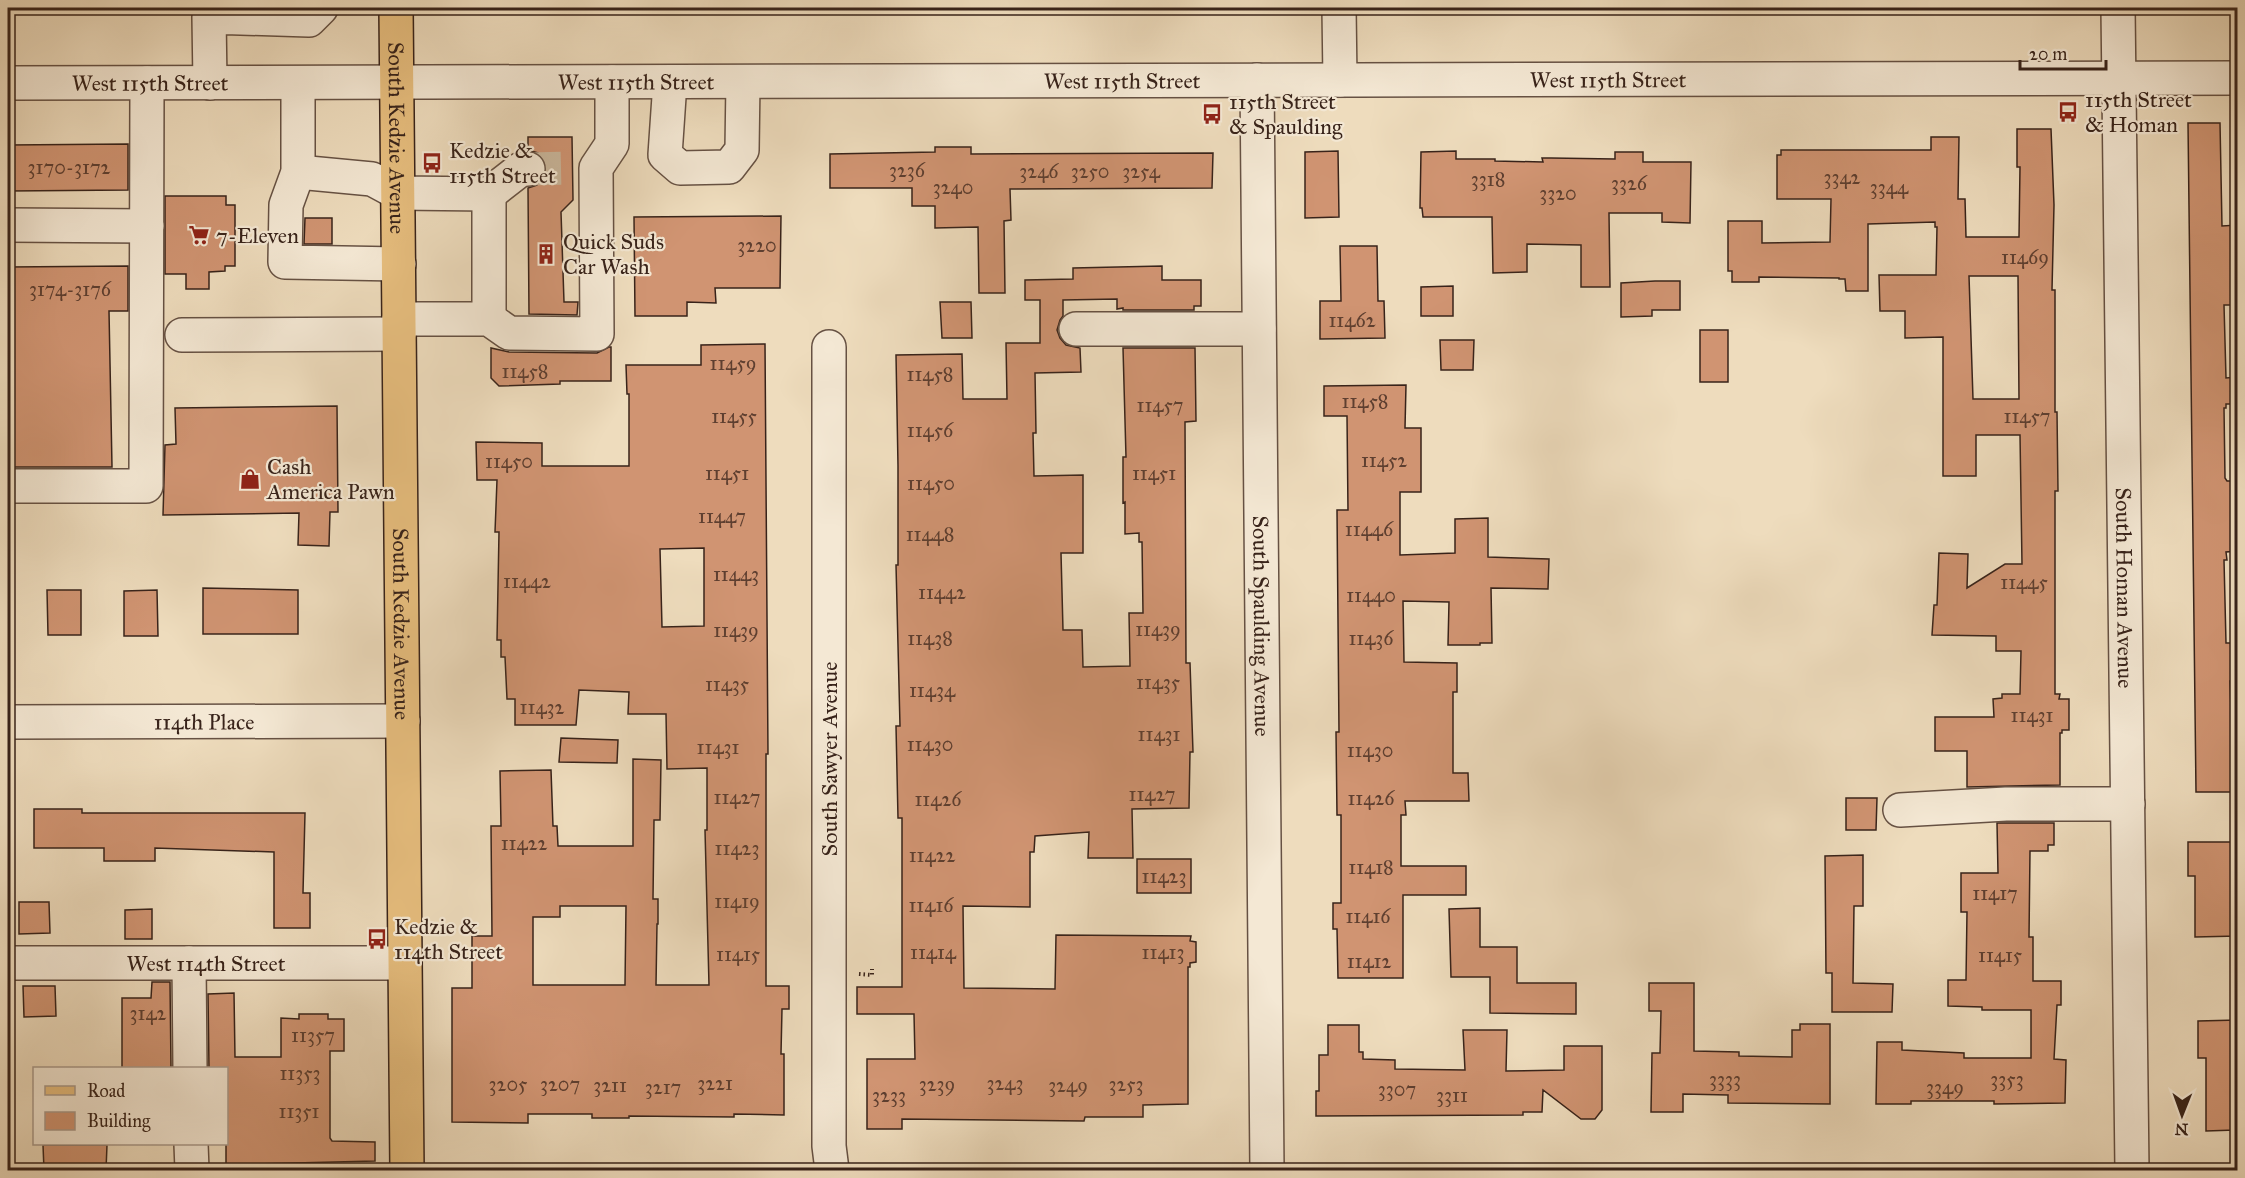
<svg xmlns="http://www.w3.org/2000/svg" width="2245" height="1178" font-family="'IM FELL Great Primer',serif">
  <rect width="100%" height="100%" fill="#eedcbd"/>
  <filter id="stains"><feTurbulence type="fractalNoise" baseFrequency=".00333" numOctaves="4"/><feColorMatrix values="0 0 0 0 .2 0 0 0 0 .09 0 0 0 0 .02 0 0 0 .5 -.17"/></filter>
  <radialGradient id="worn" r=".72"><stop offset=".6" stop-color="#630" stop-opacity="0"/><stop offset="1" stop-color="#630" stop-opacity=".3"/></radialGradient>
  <!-- building -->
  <path fill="#d09472" stroke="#38231a" stroke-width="1.5" fill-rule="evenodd" d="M2188,123H2220L2222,226L2238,225V248H2235L2238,305H2224L2226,378L2238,377V404H2226V408H2224L2225,478L2227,481H2237L2238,551L2226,552L2227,560H2224L2226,643H2238V676H2234V681H2230L2233,768H2238V792H2196Z
    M2017,129H2051L2054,205L2052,290H2055V412H2057L2058,491H2055V694H2060L2059,699H2069V730H2062V733H2060V785L1967,787V751H1935V717H1994L1993,699L2002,698V694H2020L2021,651H1996V636L1932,635L1934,605H1937L1939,553L1968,554L1967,588L2005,564H2022L2020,435H1976V476H1943V337L1905,338V311H1880L1879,275H1936L1937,227H1935V222L1868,224V291H1846L1845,279H1839V278L1759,277V282H1732V271H1728V221H1762V243L1830,242L1831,199H1777V155H1781V150H1931V137H1959L1958,199H1965L1966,237H2019L2020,167H2017ZM1969,276H2018L2019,399H1973Z
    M528,137H572L573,200L561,212L564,302H578L577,315L529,314L528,188L537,185L544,179L547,168L544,160L538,153L528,150Z
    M128,144V190L8,191V145Z
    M935,147H971V154L1213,153L1212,188L1010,189L1011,220L1004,221L1005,293H979L978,227L935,228V206H912V188H830V154L935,152Z
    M1338,151L1339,217L1305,218V152Z
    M1456,151V159H1495V161L1543,162L1542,158H1551L1615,159V152H1643V162H1691L1690,223L1662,222V213H1609L1610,287H1581V245L1527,244V272L1493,273L1492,217H1423L1422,208H1420L1421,152Z
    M165,196H226V205H235V266H225V271L209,272V289H186V274H165Z
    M781,216L780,288H715L716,303L687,302V316H635L634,217Z
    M305,218H332V244H304Z
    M1340,246H1377L1378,301H1384L1385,338L1320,339V301H1341Z
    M128,266V311H109L112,467H8V267Z
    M1162,266V280H1201V306H1194V310H1123V308L1117,309V299L1063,300V316L1060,320L1057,330L1060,338L1066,345L1080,348L1081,372L1035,373L1036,433H1033L1034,476L1083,475V553H1061L1063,630H1082L1083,667L1130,666L1129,613H1143L1142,542H1139V533L1125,534V502L1123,503V457H1126L1123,348H1195L1196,421L1185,422L1186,663H1190L1193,752H1190L1189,808L1132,809L1133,858H1088L1089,832L1035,836L1034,852H1030V907L963,906L964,988L1055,989L1056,935L1191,936L1190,941L1196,942V962L1190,963V967H1188V1104L1143,1105V1117H1085L1084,1121L902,1119V1129H867V1059H915L914,1014H857V987H902V818H898L896,726H900L896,565H898V466L896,355L962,354L963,399H1007L1006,343H1040V300H1025V280L1073,279V268Z
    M1655,281H1680V310H1652V316L1621,317V283Z
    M1453,286V316H1421V287Z
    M940,302H971L972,338H942Z
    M1700,330H1728V382H1700Z
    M1440,340H1474L1473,370H1441Z
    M765,344L768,754H766V986H789V1009H782L781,1054H784V1115L734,1114V1117L629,1116V1118H592V1114H528V1123L452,1122V988H472V936H492L491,826H501L500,771L551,770L553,826H557L558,846H633V759L661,760L660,820H654L653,899H658V924H657L656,985H709L705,830H707V768L667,769L666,714H628L629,692L579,690L576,725H515V699H507L505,657H501V640H497L499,532H495L497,480H477L476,442L542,443V466H629V394H627L626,365H701V345ZM704,548V626L662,627L660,549ZM560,906H626L625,985H533V917H560Z
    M609,347H611V381H560V384L499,386L491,378V348L509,352L597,353Z
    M1406,385L1405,428H1421V492H1400V555L1455,553V519L1488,518V557L1549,559L1548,589L1491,588L1492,643H1480V645H1448L1449,602L1403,601L1404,662L1457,663V692H1453V773H1468L1469,801H1405L1406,815H1401V866H1466V895H1403V978H1338L1337,929H1333V903H1341V815H1337L1336,732H1339L1337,510H1348L1347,416H1324V386Z
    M337,406L338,512H330L329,546L298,545L299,513L163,515L165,445L176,444L175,408Z
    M203,588L298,590V634H203Z
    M47,590H81V635H48Z
    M157,590L158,636H124V591Z
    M561,738L618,740L617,763L559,762Z
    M1846,798H1877L1876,830H1846Z
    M34,809H82V813H305L303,893H310V928H274V852L155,848V861H104V848H34Z
    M1997,823H2054V845H2048V851H2030L2029,937H2033V981H2061V1005H2057L2054,1059L2066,1060L2065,1103L1994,1104V1101H1911V1104H1876L1877,1042H1902V1050L1964,1053V1058H2031V1010H1982V1007L1948,1006V980H1966L1967,912H1961V873H1998Z
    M2188,842H2238V936L2195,937V876H2188Z
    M1863,855V906H1854L1853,983L1893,984L1892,1012H1832V973H1826L1825,856Z
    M1137,859H1191V893H1137Z
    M19,902H49L50,933L19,934Z
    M1480,908V947H1517V983H1576V1014L1490,1013V977H1451L1449,909Z
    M152,909V939H125V910Z
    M152,982H170L171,1068H122V998H151Z
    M1649,983H1694V1051L1739,1052V1056L1792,1057V1030H1800V1024H1830V1104L1728,1103V1095L1683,1094V1112H1651L1652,1053H1660L1661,1011H1649Z
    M23,986H55L56,1016L24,1017Z
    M234,993L235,1057H281V1018L299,1019V1014H328V1019H344V1051H330V1138L332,1141L375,1142V1161L251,1164V1170H226V1068H209L208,994Z
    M2238,1020V1121H2235V1130L2206,1131V1058H2198V1021Z
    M1328,1025H1359V1052H1363V1059L1395,1060V1069L1465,1070L1463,1030H1507L1506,1071L1564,1070V1046H1602V1110L1595,1119H1581L1543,1090L1542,1112H1523V1115L1316,1116V1091H1319V1055H1328Z
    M43,1145H107L106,1170H44Z"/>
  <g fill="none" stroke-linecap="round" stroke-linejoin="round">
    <!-- minor-tunnel -->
    <path stroke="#cab79c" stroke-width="33" stroke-dasharray="33 16" stroke-linecap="butt" d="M528,169L573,168"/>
    <!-- minor casing -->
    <g stroke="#665143" stroke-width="36">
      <g id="minor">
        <path d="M1339,8L1340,80"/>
        <path id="s1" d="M2118,8L2132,1170"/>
        <path id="s2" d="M1257,80L1267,1170"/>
        <path d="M670,82L665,155L680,168L729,167L742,150L743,82"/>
        <path id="s3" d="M8,83L2238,78"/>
        <path d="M210,83L209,17L309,20L321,8"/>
        <path d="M298,83V172L286,205L285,262L399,264"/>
        <path d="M298,172L372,179L398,193L489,194L521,169H528"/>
        <path d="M8,225L147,226"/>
        <path d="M399,319H489L509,333L597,334L596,168L612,144V82"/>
        <path d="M489,319V194"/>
        <path d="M1076,329H1259"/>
        <path d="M182,335L399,334"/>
        <path d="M829,347V1146L832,1170"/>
        <path d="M8,486H146L147,83"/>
        <path id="s4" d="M8,722L403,721"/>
        <path d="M1900,810L2006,804H2128"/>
        <path id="s5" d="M8,963H405"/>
        <path d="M189,963L190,1068"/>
        <path d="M191,1144L192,1170"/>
      </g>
    </g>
    <!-- major casing -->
    <g stroke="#38231a" stroke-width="36">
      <g id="major">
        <path id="s6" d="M396,8L407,1170"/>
      </g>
    </g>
    <!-- path -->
    <path stroke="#38231a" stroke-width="4" stroke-dasharray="1.5 3" stroke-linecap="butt" d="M859,974L872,975V969"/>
    <!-- minor -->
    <use href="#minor" stroke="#f4e8d4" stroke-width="33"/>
    <!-- major -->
    <use href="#major" stroke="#e7be7e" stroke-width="33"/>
  </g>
  <!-- icons -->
  <defs>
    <g id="bus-bare" transform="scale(1.62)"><path d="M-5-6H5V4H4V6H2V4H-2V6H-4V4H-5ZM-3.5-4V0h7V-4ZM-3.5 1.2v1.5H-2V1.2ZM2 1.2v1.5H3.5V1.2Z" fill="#8f2418" stroke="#f4e8d4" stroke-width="2.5" paint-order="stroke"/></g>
    <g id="supermarket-bare" transform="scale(1.62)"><path d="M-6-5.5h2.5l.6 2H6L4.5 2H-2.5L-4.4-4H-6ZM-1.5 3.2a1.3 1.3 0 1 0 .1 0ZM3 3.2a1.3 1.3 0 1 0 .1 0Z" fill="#8f2418" stroke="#f4e8d4" stroke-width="2.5" paint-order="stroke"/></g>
    <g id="building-bare" transform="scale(1.62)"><path d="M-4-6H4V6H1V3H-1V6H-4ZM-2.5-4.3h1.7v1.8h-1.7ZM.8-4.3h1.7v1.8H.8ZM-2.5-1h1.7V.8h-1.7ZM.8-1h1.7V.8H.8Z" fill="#8f2418" stroke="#f4e8d4" stroke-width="2.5" paint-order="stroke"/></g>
    <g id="shop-bare" transform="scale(1.62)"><path d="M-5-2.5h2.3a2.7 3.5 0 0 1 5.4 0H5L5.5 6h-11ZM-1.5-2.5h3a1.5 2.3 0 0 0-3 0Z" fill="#8f2418" stroke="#f4e8d4" stroke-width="2.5" paint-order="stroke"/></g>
  </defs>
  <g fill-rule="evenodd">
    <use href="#bus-bare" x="2068" y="112"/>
    <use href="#bus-bare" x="1212" y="114"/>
    <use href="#bus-bare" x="432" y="163"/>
    <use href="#supermarket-bare" x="199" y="235"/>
    <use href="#building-bare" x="546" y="254"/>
    <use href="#shop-bare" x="250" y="479"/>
    <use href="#bus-bare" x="377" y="939"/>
  </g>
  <g text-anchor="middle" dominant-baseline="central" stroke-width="4.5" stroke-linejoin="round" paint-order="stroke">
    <!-- number labels -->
    <g font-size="20" fill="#5e3f30">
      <text x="69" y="167">3170-3172</text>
      <text x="907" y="170">3236</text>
      <text x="1039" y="171">3246</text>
      <text x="1090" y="171">3250</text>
      <text x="1141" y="171">3254</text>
      <text x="1842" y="177">3342</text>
      <text x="1488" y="179">3318</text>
      <text x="1629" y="183">3326</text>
      <text x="953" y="187">3240</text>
      <text x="1889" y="187">3344</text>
      <text x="1558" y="193">3320</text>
      <text x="757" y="245">3220</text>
      <text x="2025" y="257">11469</text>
      <text x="70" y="289">3174-3176</text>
      <text x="1352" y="320">11462</text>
      <text x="733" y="363">11459</text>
      <text x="525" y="371">11458</text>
      <text x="930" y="374">11458</text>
      <text x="1365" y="401">11458</text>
      <text x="1160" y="405">11457</text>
      <text x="734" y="416">11455</text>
      <text x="2027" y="416">11457</text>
      <text x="930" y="430">11456</text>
      <text x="1384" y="460">11452</text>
      <text x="509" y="461">11450</text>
      <text x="727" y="473">11451</text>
      <text x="1154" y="473">11451</text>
      <text x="931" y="483">11450</text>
      <text x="722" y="516">11447</text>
      <text x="1369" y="529">11446</text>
      <text x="930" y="534">11448</text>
      <text x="736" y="574">11443</text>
      <text x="527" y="581">11442</text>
      <text x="2024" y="582">11445</text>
      <text x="942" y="592">11442</text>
      <text x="1371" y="595">11440</text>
      <text x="1158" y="629">11439</text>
      <text x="736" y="630">11439</text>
      <text x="930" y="638">11438</text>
      <text x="1371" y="638">11436</text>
      <text x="1158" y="682">11435</text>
      <text x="727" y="684">11435</text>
      <text x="932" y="690">11434</text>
      <text x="542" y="707">11432</text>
      <text x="2032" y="715">11431</text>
      <text x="1159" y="734">11431</text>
      <text x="930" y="744">11430</text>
      <text x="718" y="747">11431</text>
      <text x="1370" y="750">11430</text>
      <text x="1152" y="794">11427</text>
      <text x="737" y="797">11427</text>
      <text x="1371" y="798">11426</text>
      <text x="938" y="799">11426</text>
      <text x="524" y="843">11422</text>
      <text x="737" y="848">11423</text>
      <text x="932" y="855">11422</text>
      <text x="1371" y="867">11418</text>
      <text x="1164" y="876">11423</text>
      <text x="1995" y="893">11417</text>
      <text x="737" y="901">11419</text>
      <text x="931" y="905">11416</text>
      <text x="1368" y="916">11416</text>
      <text x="933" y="952">11414</text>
      <text x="1163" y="952">11413</text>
      <text x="738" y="954">11415</text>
      <text x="2000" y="955">11415</text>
      <text x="1369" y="961">11412</text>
      <text x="148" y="1013">3142</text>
      <text x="313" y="1035">11357</text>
      <text x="300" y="1073">11353</text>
      <text x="1725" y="1079">3333</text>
      <text x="2007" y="1079">3353</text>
      <text x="715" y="1083">3221</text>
      <text x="1005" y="1083">3243</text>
      <text x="508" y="1084">3205</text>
      <text x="560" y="1084">3207</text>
      <text x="937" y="1084">3239</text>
      <text x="1126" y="1084">3253</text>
      <text x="610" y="1085">3211</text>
      <text x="1068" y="1085">3249</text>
      <text x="663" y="1087">3217</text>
      <text x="1945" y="1087">3349</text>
      <text x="1397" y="1089">3307</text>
      <text x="889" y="1095">3233</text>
      <text x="1452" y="1095">3311</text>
      <text x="299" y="1111">11351</text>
    </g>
    <!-- street labels -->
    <g font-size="22" fill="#38231a" stroke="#f4e8d4">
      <text stroke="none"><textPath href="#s3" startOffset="1600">West 115th Street</textPath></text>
      <text stroke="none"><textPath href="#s3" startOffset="1114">West 115th Street</textPath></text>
      <text stroke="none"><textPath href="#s3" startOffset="628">West 115th Street</textPath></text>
      <text stroke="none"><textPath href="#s3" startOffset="142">West 115th Street</textPath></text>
      <text stroke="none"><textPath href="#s6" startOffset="130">South Kedzie Avenue</textPath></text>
      <text stroke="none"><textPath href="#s1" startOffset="580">South Homan Avenue</textPath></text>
      <text stroke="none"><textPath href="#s6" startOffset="616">South Kedzie Avenue</textPath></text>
      <text stroke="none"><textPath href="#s2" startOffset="546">South Spaulding Avenue</textPath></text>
      <text stroke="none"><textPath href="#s4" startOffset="196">114th Place</textPath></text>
      <text transform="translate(829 759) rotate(-90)">South Sawyer Avenue</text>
      <text stroke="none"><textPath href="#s5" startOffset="198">West 114th Street</textPath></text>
    </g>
    <!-- poi labels -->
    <g font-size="22" fill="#38231a" stroke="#f4e8d4" text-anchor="start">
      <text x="2085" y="99">115th Street<tspan x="2085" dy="25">&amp; Homan</tspan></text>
      <text x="1229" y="101">115th Street<tspan x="1229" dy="25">&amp; Spaulding</tspan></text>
      <text x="449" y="150">Kedzie &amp;<tspan x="449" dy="25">115th Street</tspan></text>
      <text x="216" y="235">7-Eleven</text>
      <text x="563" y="241">Quick Suds<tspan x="563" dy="25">Car Wash</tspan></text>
      <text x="267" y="466">Cash<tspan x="267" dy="25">America Pawn</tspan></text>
      <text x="394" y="926">Kedzie &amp;<tspan x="394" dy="25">114th Street</tspan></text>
    </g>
  </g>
  <!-- margin -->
  <rect width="2245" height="1178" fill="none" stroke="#eedcbd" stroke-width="30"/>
  <rect x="9" y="9" width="2227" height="1160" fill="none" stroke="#38231a" stroke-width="3"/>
  <rect x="15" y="15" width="2215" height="1148" fill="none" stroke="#38231a" stroke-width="1.5"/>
  <!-- legend -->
  <rect x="33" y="1067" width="195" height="78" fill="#f4e8d4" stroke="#a9998a" stroke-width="1.5"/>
  <rect x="45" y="1086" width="30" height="9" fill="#e7be7e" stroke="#a9998a" stroke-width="1.5"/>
  <text x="87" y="1097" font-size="18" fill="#38231a">Road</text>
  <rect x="45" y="1112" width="30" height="18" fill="#d09472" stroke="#a9998a" stroke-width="1.5"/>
  <text x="87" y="1127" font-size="18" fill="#38231a">Building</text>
  <!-- north arrow -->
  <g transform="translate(2182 1115) rotate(181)" stroke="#f4e8d4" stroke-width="4.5" paint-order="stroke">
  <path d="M0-4.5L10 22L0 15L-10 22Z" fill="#38231a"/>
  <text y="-9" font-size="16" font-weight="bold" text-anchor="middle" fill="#38231a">N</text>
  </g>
  <!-- scale -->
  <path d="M2020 60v9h86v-9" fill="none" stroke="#38231a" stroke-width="3"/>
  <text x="2029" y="60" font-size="18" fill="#38231a" stroke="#f4e8d4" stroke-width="4.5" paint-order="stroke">20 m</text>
  <rect width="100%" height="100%" filter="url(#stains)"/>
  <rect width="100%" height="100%" fill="url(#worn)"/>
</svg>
